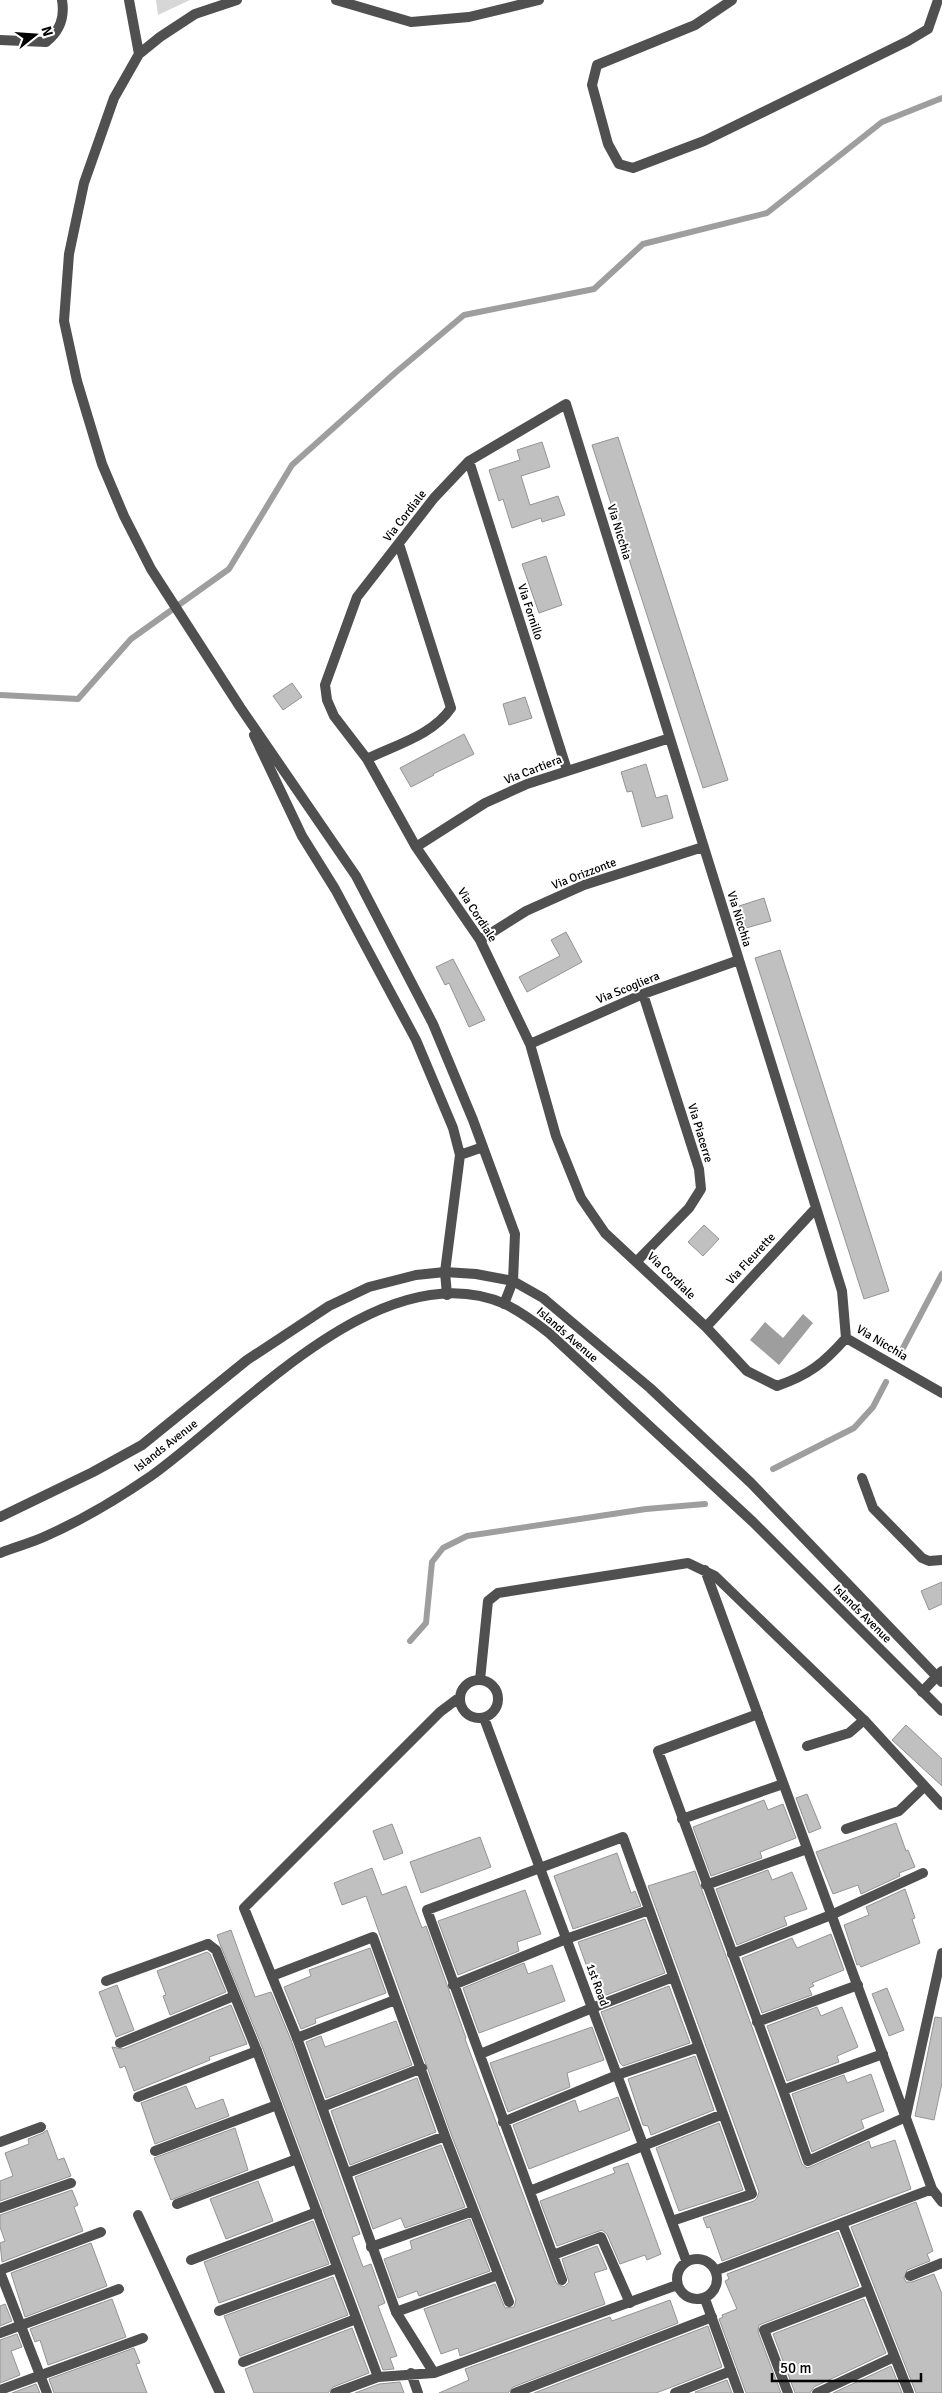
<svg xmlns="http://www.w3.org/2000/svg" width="942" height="2393" font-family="Signika,sans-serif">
  <rect width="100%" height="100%" fill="#fff"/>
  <!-- green -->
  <path fill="#d7d7d7" d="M156,0H190L158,15Z"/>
  <!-- water -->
  <path fill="#9e9e9e" d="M803,1314L813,1323L779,1365L750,1340L765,1322L783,1338Z"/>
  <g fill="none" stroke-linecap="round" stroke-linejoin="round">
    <!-- stream -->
    <path stroke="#9e9e9e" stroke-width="6" d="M0,695L78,699L131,639L229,569L292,465L395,373L464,315L594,289L643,244L767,213L882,122L942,98
      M902,1350L942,1274
      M773,1469L854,1428L873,1407L886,1382
      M410,1641L426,1623L432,1562L443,1548L467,1536L646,1509L705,1504"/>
  </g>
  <!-- building -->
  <path fill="#c0c0c0" stroke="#949494" d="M618,437L728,780L703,788L592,445Z
    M542,442L550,467L521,476L530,505L558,496L565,515L542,522L541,518L512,528L503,499L499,501L489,470L520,460L517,450Z
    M546,556L562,605L539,613L522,564Z
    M292,683L302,697L283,710L273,696Z
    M525,697L532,718L509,725L503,704Z
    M464,734L474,754L433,774L434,775L411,787L400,768Z
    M646,764L656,798L667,795L673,818L642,827L632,791L627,792L621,772Z
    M764,898L771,921L746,928L739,906Z
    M566,932L582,962L527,992L519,977L560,956L551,940Z
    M780,950L889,1291L864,1299L755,958Z
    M453,959L485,1020L469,1027L449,983L445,985L436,967Z
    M704,1225L719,1239L703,1256L688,1242Z
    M942,1582V1604L929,1610L921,1591Z
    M906,1725L942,1759V1786L892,1740Z
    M807,1794L821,1828L809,1833L796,1798Z
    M764,1800L768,1810L783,1804L796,1838L760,1852L762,1858L711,1876L693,1827Z
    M896,1823L906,1851L908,1850L915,1867L899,1873L900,1876L861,1894L858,1885L833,1894L816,1852Z
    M392,1824L403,1853L384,1860L373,1831Z
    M480,1837L491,1867L421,1893L410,1862Z
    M617,1853L631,1893L635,1891L641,1906L573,1929L554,1876Z
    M372,1868L382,1895L406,1886L422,1928L426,1926L466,2038L465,2039L556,2283L564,2287L569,2282L562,2259L597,2246L607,2269L594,2273L605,2304L460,2356L458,2348L441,2354L424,2309L495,2284L505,2308L514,2307L516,2300L451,2134L366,1896L342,1905L334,1883Z
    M768,1870L772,1880L792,1872L807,1909L784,1917L787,1925L737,1945L716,1889Z
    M695,1871L802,2164L807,2168L810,2167L869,2141L871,2148L895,2140L911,2189L722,2261L710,2227L707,2228L703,2218L754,2201L757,2198L759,2192L648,1886Z
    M905,1889L915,1918L912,1919L920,1943L861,1967L859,1964L857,1965L844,1925L869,1915L866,1907Z
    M525,1890L541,1934L517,1942L519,1951L458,1975L438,1921Z
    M645,1919L665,1973L598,1998L578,1942Z
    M231,1930L255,1997L271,1992L291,2040L360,2234L352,2237L363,2267L371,2264L385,2303L378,2306L397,2356L390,2358L394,2369L383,2370L263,2049L220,1944L217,1935Z
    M831,1934L844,1970L812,1983L814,1986L809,1988L812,1995L762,2013L742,1958L792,1938L797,1948Z
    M370,1948L386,1993L315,2019L316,2023L301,2029L284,1987L311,1976L309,1970Z
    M207,1952L210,1954L226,1992L170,2015L163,1996L166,1995L157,1971Z
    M524,1963L528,1974L552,1965L565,2001L479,2033L463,1988Z
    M117,1985L134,2030L116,2037L99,1992Z
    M669,1986L690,2043L623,2066L620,2063L601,2012Z
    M887,1988L904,2030L889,2036L872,1994Z
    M231,2005L247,2044L209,2057L210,2060L134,2091L125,2066L120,2068L112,2047L123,2049Z
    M817,2007L821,2016L842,2007L858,2047L837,2056L839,2062L787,2081L767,2026Z
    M935,2017L942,2018V2083L934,2120L915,2116Z
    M396,2021L412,2065L326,2098L306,2042L321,2036L325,2047Z
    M592,2027L604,2060L567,2073L570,2087L508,2112L490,2063Z
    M695,2056L714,2110L651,2135L648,2126L643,2125L628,2079Z
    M871,2074L884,2111L861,2120L864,2128L812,2152L792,2094L844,2075L847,2083Z
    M417,2078L436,2132L350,2165L331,2111Z
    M186,2086L196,2109L223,2099L229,2116L155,2144L141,2103Z
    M618,2097L630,2130L529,2169L513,2125L575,2100L579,2112Z
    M719,2123L743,2190L679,2211L656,2148Z
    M235,2128L248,2170L171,2200L154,2158Z
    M47,2130L58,2160L64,2158L71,2176L0,2201V2181L13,2176L5,2153L29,2144L28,2139L43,2133Z
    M441,2145L465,2207L405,2228L401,2218L373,2229L355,2177Z
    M628,2163L661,2254L647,2260L645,2255L620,2264L607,2234L602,2230L557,2246L540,2201L615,2173L613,2168Z
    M258,2181L273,2221L226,2239L210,2199Z
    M72,2190L78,2205L74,2207L83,2231L2,2262L0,2243L5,2241L0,2227V2215Z
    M916,2202L933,2251L927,2254L930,2261L907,2270L904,2278L906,2282H912L934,2274L942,2294V2393H916L851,2227Z
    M470,2219L490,2271L419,2296L417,2291L398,2298L384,2259L412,2249L410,2241Z
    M313,2221L329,2264L219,2303L204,2262Z
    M838,2232L859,2286L759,2325L758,2332L781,2393H746L719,2319L723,2317L722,2315L737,2309L725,2281L729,2279L727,2274Z
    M91,2243L107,2286L25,2317L11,2273Z
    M333,2277L348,2315L240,2356L224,2316Z
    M112,2299L126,2337L48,2365L40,2340L35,2342L30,2329Z
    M864,2299L886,2353L814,2387L810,2393H795L773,2334Z
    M670,2300L678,2323L513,2387L508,2393H439L469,2380L465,2369L610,2317L612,2321Z
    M5,2304L12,2321L0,2326V2306Z
    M708,2326L722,2367L677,2385L656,2393H534Z
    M352,2328L369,2373L333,2387L328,2393H254L245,2369Z
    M17,2334L22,2347L11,2351L20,2375L0,2383V2340Z
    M134,2348L140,2363L136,2364L147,2393H54L49,2379Z
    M891,2366L902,2393H833Z
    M727,2380L732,2393H696L695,2392Z
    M400,2382L404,2393H355L379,2384Z
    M36,2384L40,2393H12Z"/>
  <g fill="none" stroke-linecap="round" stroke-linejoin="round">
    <!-- pedestrian -->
    <path stroke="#505050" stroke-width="10" d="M758,1714L658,1751L783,2090
      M807,1746L849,1733L864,1720
      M682,1819L783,1784
      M846,1829L899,1811L924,1787
      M706,1885L807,1849
      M732,1954L831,1915L923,1873
      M272,1976L373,1937L445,2136L509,2302
      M106,1981L208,1944
      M453,1985L566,1939L649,1910
      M757,2022L858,1985
      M297,2038L395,2000
      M120,2043L234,1996
      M480,2054L592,2008L673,1977
      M883,2054L783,2090L808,2161L906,2117
      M138,2097L257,2051
      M322,2107L422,2068
      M503,2122L617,2075L699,2047
      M0,2142L41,2127
      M155,2151L277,2105
      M347,2173L445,2136
      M530,2191L723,2114
      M177,2204L297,2159
      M0,2208L71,2183
      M371,2247L473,2211
      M553,2255L601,2237L630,2303
      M191,2260L317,2212
      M0,2270L101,2232
      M910,2276L942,2263
      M562,2280L427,1910L623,1837L752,2194L672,2221
      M219,2311L337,2268
      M396,2312L498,2275
      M0,2333L119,2289
      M243,2362L356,2319
      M0,2390L143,2338
      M515,2393L712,2317
      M675,2393L731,2371
      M788,2393L764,2330L868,2290
      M817,2393L894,2357"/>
    <!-- minor -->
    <path stroke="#505050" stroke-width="10" d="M129,0L139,54
      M237,0L195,14L160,37L139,54L114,98L84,183L69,254L64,321L77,381L102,464L124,516L151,569L240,707L356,876L433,1024L473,1120L515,1234L513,1281L504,1304
      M336,0L411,22L469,17L539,0
      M732,0L695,25L597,65L592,85L608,144L619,164L633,168L704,141L908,41L928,29L938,0
      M0,40L46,42C60,31 65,18 62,0
      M566,404L842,1291L846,1338C824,1363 809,1375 777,1386L747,1371L706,1327L605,1233L581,1198L556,1136L530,1044L480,940L416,847L367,759L334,716L327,700L325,685L357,597L434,498L469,461Z
      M469,461L567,770
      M254,735L302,836L335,889L416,1040L453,1128L460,1155L445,1272L447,1295
      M367,759C395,745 433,735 451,708L399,544
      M416,847L485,803L527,784L670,738
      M480,940L526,911L584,885L703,847
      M530,1044L643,994L739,960
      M460,1155L483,1147
      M637,1261L689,1208L701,1189L699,1169L643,994
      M706,1327L816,1208
      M846,1338L942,1393
      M862,1478L873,1508L922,1558L929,1561L942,1560
      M705,1570L932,2189L942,2202
      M480,1680L488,1601L498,1593L688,1563L715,1576L864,1720L942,1805
      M460 1699a19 19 0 1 1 38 0a19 19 0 1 1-38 0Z
      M922,1692L942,1671
      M484,1718L686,2260
      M208,1944L216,1950L257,2051L378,2377
      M906,2116L942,1953
      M138,2215L220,2393
      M842,2223L909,2393
      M677 2279a20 20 0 1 1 40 0a20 20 0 1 1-40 0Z
      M717,2270L932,2189
      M0,2272L47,2393
      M705,2299L739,2393
      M411,2373L418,2393
      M434,2373L396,2312L297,2038L244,1908L440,1712L460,1697
      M335,2393L378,2377L434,2373L677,2285"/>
    <!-- tertiary -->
    <path stroke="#505050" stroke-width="10" d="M0,1517L93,1472L142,1445L247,1360L329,1306L369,1287L416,1275L445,1272L476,1274L513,1281L543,1298L650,1388L751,1483L942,1682
      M0,1553C15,1547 31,1543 46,1536C82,1520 119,1498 151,1476C241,1412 381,1250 505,1304C521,1312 535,1322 549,1333L753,1522L942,1711"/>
  </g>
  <g text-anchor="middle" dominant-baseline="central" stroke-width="4" stroke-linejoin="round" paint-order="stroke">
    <!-- street labels -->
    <g font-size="12" fill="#000" stroke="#fff">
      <text transform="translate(405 516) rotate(-52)">Via Cordiale</text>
      <text transform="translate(619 532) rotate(73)">Via Nicchia</text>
      <text transform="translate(530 612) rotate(72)">Via Fornillo</text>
      <text transform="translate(533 770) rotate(-21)">Via Cartiera</text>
      <text transform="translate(584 874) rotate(-21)">Via Orizzonte</text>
      <text transform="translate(477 915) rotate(57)">Via Cordiale</text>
      <text transform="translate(739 919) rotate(73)">Via Nicchia</text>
      <text transform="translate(628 988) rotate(-22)">Via Scogliera</text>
      <text transform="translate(700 1133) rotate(73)">Via Piacerre</text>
      <text transform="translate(751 1259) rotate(-47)">Via Fleurette</text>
      <text transform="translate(671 1276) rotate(44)">Via Cordiale</text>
      <text transform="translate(567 1335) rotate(41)">Islands Avenue</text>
      <text transform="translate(882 1343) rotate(31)">Via Nicchia</text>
      <text transform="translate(166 1446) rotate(-38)">Islands Avenue</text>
      <text transform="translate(862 1614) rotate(45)">Islands Avenue</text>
      <text transform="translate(597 1985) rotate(70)">1st Road</text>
    </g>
  </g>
  <!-- north arrow -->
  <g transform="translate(35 35) rotate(73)" stroke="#ffffff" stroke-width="4" paint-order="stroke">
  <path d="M0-4L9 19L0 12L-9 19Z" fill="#000000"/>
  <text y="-8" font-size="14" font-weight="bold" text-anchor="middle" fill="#000000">N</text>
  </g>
  <!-- scale -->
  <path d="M772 2373v8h149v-8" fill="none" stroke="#000000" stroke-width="2.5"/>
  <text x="780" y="2373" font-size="15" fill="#000000" stroke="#ffffff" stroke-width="4" paint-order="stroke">50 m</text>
</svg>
